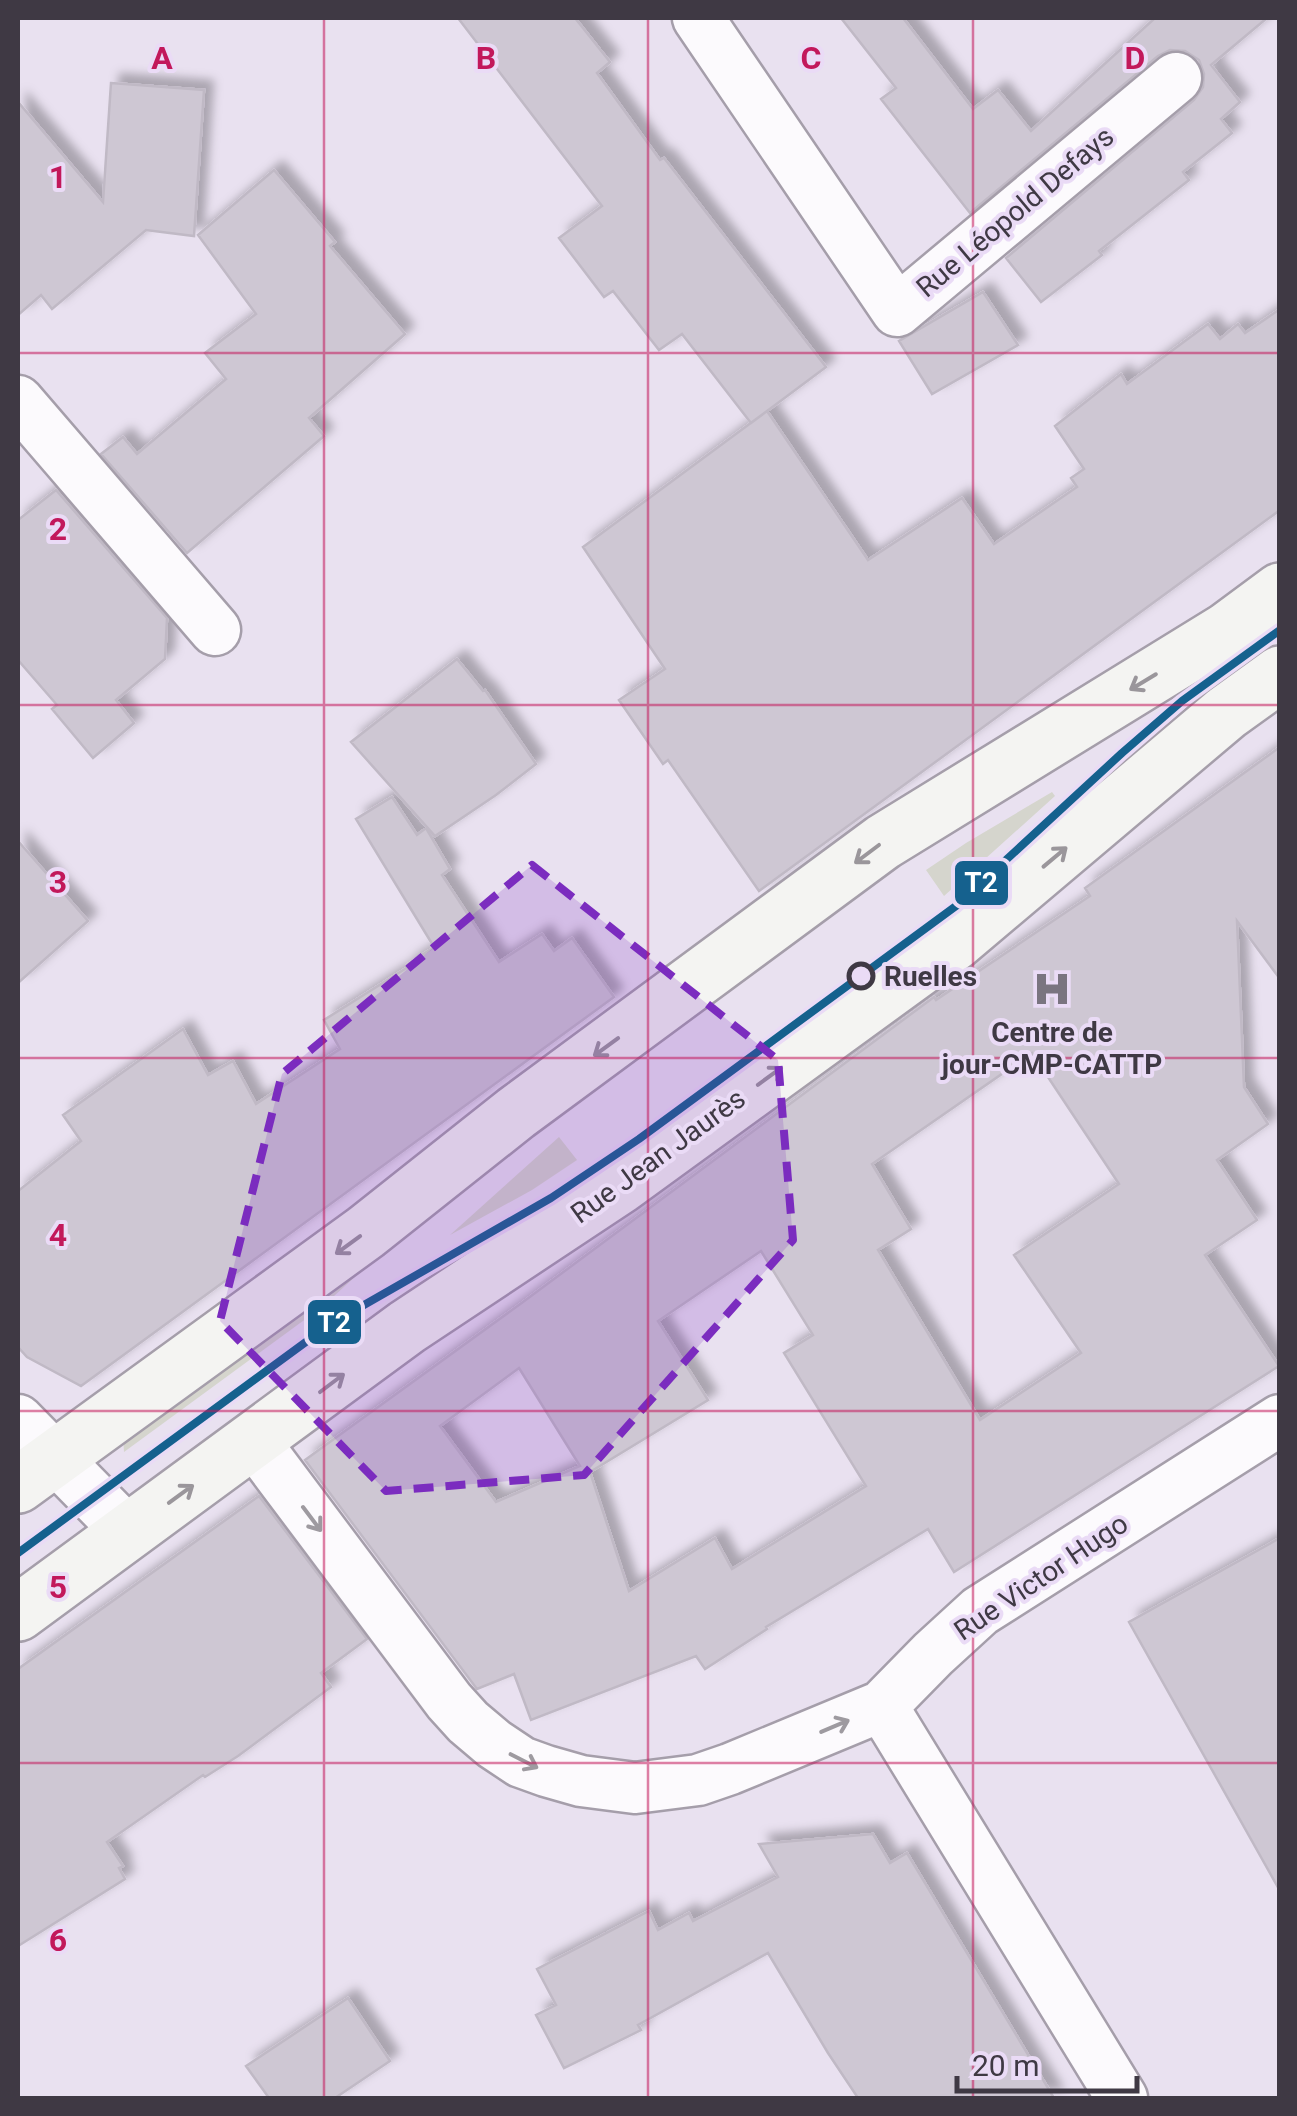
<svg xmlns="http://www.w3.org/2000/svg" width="1297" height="2116" font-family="Roboto,sans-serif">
  <defs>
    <filter id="shadow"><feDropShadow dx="9" dy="-9" stdDeviation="5" flood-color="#0004"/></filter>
  </defs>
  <rect width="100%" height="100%" fill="#e9e1f0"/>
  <!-- green -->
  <path fill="#d5d5cd" d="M1052,792L1055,796L944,896L926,870L966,843Z
    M559,1137L577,1160L532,1190L450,1235Z
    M429,1209L322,1307L124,1452L123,1436Z"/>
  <!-- building -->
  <path fill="#cec7d3" stroke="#c0b9c5" stroke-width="2.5" fill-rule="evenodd" filter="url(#shadow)" d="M458,18H575L610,62L597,73L660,160L664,158L826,367L751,423L682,334L659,350L613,291L604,297L559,238L602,206Z
    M841,18H903L973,109L998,90L1031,131L1155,18H1267L1211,65L1240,102L1221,119L1232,133L1183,172L1189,180L1099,251L1102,255L1041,302L1006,258L1194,100L1203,87L1204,74L1199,60L1185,51L1170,50L1158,56L970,213L881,99L896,88Z
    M111,83L204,90L194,236L146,230L52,309L41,295L18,315V102L103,202Z
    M274,170L335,242L330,246L405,334L309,418L324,436L187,553L101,454L123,437L137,454L226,379L205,353L256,314L198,235Z
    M983,292L1018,345L932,394L899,341Z
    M1280,309V510L759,891L668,760L663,764L619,700L665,669L583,547L767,411L868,560L962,498L994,544L1077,487L1071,478L1084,469L1055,426L1121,374L1127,384L1208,324L1220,339L1238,324L1245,333Z
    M56,490L167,618L165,659L116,700L134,723L93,758L52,709L57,705L18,660V520Z
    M457,659L483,691L485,690L536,764L496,795L435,836L351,742Z
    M1280,747V979L1237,921L1244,1087L1268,1124L1217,1160L1257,1220L1205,1255L1279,1366L954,1572L928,1529L766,1627L767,1629L705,1669L696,1656L531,1720L514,1674L477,1689L305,1460L523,1302L934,997L936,1000L1090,896L1085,888ZM1032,1053L1119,1184L1014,1255L1081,1353L980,1420L878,1250L911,1229L872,1164ZM761,1251L813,1335L784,1353L866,1486L732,1569L715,1538L629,1591L590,1472L708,1400L658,1321ZM519,1368L580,1466L496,1502L440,1426Z
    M392,797L417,835L426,828L450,869L442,875L499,962L542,934L554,951L572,938L614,997L81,1386L27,1357L18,1347V1191L81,1141L63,1115L183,1029L208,1075L233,1061L256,1104L340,1049L324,1020L408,967L407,965L434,947L356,819Z
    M18,841L88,921L18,983Z
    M259,1496L367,1639L321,1673L331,1687L238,1756L205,1777L203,1775L107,1842L123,1866L119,1868L125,1879L18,1946V1669Z
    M1280,1538V1891L1129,1622Z
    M873,1834L890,1863L907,1853L1054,2098H858L828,2053L768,1953L638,2025L641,2030L564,2068L536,2015L556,2005L537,1969L649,1911L658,1930L689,1913L693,1921L778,1877L759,1844Z
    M348,1998L390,2061L335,2098H269L246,2066Z"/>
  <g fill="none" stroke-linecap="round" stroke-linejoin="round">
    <!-- minor casing -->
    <g stroke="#a59eaa" stroke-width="55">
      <path id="minor" d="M698,18L897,311L1176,78
        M18,401L215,630
        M18,1420L128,1532
        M254,1441L449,1701L468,1722L494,1744L521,1762L546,1771L581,1781L635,1788L698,1780L730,1769L882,1706L933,1654L980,1611L1280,1420
        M882,1706L1122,2098"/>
    </g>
    <!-- secondary casing -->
    <g stroke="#a59eaa" stroke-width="60">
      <path id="secondary" d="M18,1485L366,1232L516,1113L883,842L1226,631L1280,591
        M18,1613L407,1327L621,1185L955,942L1226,713L1280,674"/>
    </g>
    <!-- minor -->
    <use href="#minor" stroke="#fcfafd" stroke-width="50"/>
    <!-- secondary -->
    <use href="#secondary" stroke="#f4f4f2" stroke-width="55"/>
    <!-- tram-1 casing -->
    <g stroke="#eadbf6" stroke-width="15">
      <path id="tram-1" d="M18,1553L329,1325L551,1198L639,1139L956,906L1122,753L1182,701L1280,630"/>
    </g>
    <!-- tram-1 -->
    <use href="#tram-1" stroke="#15618e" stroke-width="8"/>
  </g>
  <!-- one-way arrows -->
  <defs><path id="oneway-shaft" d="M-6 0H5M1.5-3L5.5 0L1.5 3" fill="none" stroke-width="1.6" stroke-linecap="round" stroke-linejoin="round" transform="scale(2.5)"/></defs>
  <g stroke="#9a969b">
    <use href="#oneway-shaft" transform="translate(1143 682) rotate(149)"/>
    <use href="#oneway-shaft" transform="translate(867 854) rotate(143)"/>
    <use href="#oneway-shaft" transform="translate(1055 857) rotate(-40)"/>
    <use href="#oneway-shaft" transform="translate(606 1047) rotate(144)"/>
    <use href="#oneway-shaft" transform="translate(770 1076) rotate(-36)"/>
    <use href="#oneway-shaft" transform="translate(348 1245) rotate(144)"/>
    <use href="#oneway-shaft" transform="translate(332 1383) rotate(-37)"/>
    <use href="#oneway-shaft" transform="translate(181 1494) rotate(-36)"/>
  </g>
  <g stroke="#9e9aa0">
    <use href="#oneway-shaft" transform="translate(312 1519) rotate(53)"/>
    <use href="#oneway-shaft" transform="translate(835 1726) rotate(-23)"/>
    <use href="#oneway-shaft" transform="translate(524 1761) rotate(27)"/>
  </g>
  <!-- marked area -->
  <path fill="#7b2cbf" fill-opacity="0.2" stroke="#7b2cbf" stroke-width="8" stroke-dasharray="20 12" stroke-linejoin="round" d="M532,865L778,1060L793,1240L584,1475L386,1491L220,1321L282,1074Z"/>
  <!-- grid -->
  <path fill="none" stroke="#c2185b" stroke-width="2.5" stroke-opacity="0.55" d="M324,18V2098M648,18V2098M973,18V2098M18,353H1280M18,705H1280M18,1058H1280M18,1411H1280M18,1763H1280"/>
  <!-- icons -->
  <defs>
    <g id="hospital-bare" transform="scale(3)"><path d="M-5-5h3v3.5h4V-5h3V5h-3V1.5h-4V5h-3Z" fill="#7a7480" stroke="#eadbf6" stroke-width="2.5" paint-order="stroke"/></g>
  </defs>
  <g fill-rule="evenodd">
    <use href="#hospital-bare" x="1052" y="989"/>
  </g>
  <!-- markers -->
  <circle fill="#eadbf6" stroke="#3f3944" stroke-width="5" cx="861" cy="976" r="12"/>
  <g text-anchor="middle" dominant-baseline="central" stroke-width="8" stroke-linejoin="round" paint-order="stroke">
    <!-- street labels -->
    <g font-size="28" fill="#3f3944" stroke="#eadbf6">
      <text transform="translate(1015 212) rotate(-40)">Rue Léopold Defays</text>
      <text transform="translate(658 1156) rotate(-36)">Rue Jean Jaurès</text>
      <text transform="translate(1041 1577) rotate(-34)">Rue Victor Hugo</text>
    </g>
    <!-- stop labels -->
    <g font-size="28" font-weight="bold" fill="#3f3944" stroke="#eadbf6" text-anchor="start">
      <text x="884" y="976">Ruelles</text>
    </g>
    <!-- poi labels -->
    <g font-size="28" font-weight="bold" fill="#3f3944" stroke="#eadbf6">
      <text x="1052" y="1032">Centre de<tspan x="1052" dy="32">jour-CMP-CATTP</tspan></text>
    </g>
  </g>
  <g font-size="32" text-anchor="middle" font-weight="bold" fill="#c2185b" stroke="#eadbf6" stroke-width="8" stroke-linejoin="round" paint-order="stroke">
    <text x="162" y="69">A</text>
    <text x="486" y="69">B</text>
    <text x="811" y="69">C</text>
    <text x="1135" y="69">D</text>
    <text x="58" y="188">1</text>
    <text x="58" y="540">2</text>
    <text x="58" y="893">3</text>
    <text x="58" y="1246">4</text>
    <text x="58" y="1598">5</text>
    <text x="58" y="1951">6</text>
  </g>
  <g stroke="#eadbf6" stroke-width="4">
    <rect x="953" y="859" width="57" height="48" rx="10" fill="#15618e"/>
    <rect x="306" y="1298" width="57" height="48" rx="10" fill="#15618e"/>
  </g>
  <g font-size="28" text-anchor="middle" font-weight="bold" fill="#fff">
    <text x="981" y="892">T2</text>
    <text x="334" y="1332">T2</text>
  </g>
  <!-- border -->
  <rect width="1297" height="2116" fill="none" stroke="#3f3944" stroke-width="40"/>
  <!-- scale -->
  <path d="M957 2076v15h180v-15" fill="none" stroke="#3f3944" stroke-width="5"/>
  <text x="972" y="2076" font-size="30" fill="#3f3944" stroke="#eadbf6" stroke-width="8" paint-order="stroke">20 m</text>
</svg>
